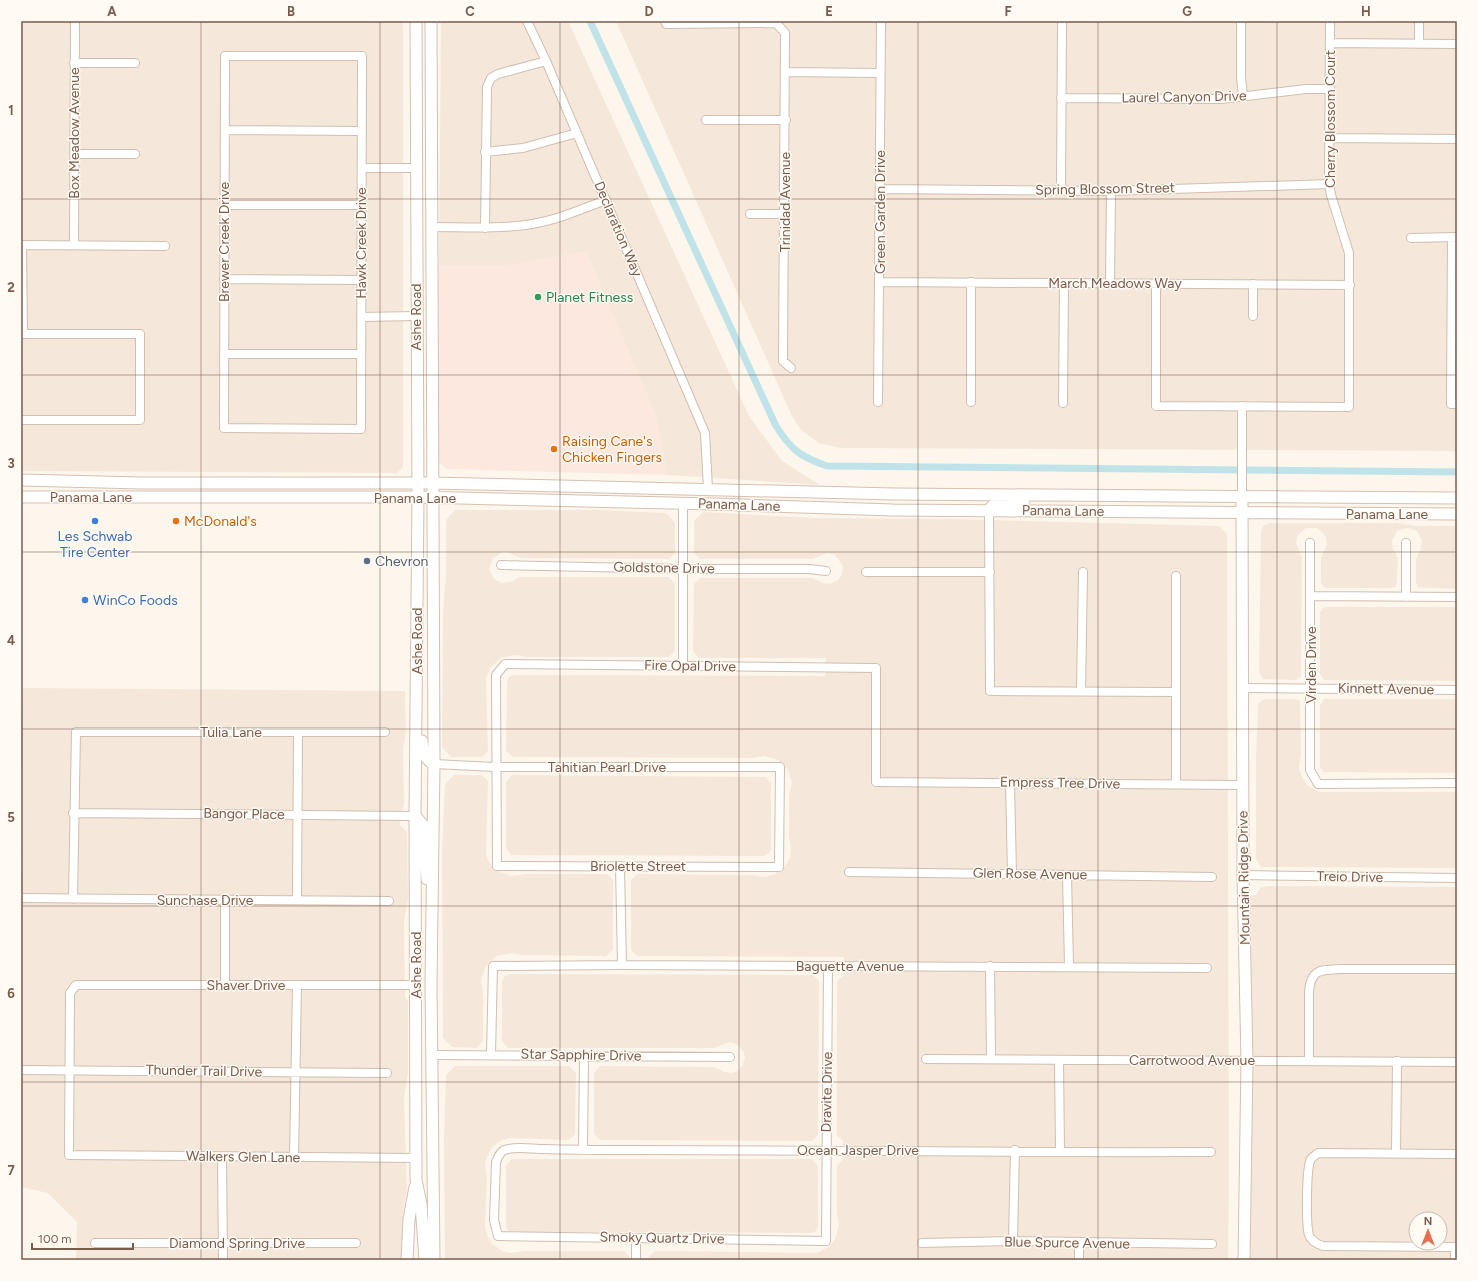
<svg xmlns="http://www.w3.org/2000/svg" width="1478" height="1281" font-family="Figtree,sans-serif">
  <defs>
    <pattern id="grass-tufts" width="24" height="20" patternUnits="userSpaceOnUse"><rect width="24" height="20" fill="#d8ecc9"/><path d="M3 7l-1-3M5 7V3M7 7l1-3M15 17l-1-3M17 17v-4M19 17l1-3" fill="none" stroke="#b4c2a5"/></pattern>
  </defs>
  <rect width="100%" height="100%" fill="#fdf6ec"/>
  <!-- residential -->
  <path fill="#f5e8da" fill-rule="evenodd" d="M21,21H403V467L397,473L21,471Z
    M441,21H568L749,416L782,461L820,485L667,475L656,417L586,252L510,265H439Z
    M616,21H1457V451L840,448L819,443L801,430L791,414Z
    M455,510H602L666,513L675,523V553L669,559L520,558L507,552H502L493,558L489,570L494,579L502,583L510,582L520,577H669L675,584V651L669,657H527L515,655L501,658L491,667L486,678L488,751L482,757H451L442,747L443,612L446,575V520Z
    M703,512L813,518L953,519L1219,526L1227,534L1229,1181L1228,1260H649V1257L655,1251L817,1253L830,1246L835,1239L839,1225L837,1213V1166L843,1159V1141L837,1135V981L844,975V957L637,956L631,950V880L637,874L751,875L764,877L774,875L785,866L790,858L791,848L789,836V796L792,783L788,770L778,760L764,756L751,758L513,757L506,751L507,682L509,677L514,675L825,676L826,658H699L693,651L694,584L700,578H812L823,583L830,584L838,580L842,574L843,566L835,555L827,553L812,559H700L694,553V521Z
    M1270,523H1397L1417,526H1457V589L1418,587L1416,582V559L1421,548L1422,540L1417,531L1407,528L1397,531L1392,541L1393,548L1398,559L1397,582L1395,587L1391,588H1325L1321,583V558L1327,545L1326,537L1323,533L1317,528H1306L1298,535L1296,543L1302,558L1301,676L1297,680L1263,679L1259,671L1261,532L1263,526Z
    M1325,607H1457V681L1324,680L1320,674V613L1322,609Z
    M23,688L405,691L406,733L403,749L404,802L400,825L407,832L408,899L404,922L405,997L408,1001V1073L404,1099L407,1189L403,1212L404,1260H76L77,1222L48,1193L21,1187Z
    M1265,699H1295L1300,701L1301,753L1299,768L1302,777L1307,785L1319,792H1457V868L1261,867L1256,859V759L1258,705L1261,701Z
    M1324,699H1457V773L1324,772L1320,767V705Z
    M454,775H482L488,781L486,855L490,864L497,871L512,876L526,874H607L613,880V950L606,956L522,955L511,953L497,956L486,966L481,979L483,994V1041L477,1048L452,1047L443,1038L442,849L445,784Z
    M512,775L766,777L771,784V849L769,853L763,856L511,855L506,848V782Z
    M1266,886L1457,887V1260H1243V895H1256L1260,888ZM1416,1219H1440V1243H1416Z
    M510,974L813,975L819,981L818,1135L812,1141L600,1140L594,1134V1073L600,1066L714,1067L725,1072L732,1073L739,1070L743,1064L745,1057L743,1051L738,1045L730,1042L714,1048H508L502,1041V981L505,976Z
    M455,1066H569L576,1073L575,1134L569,1140L509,1138L500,1141L492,1147L488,1155L485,1164L487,1178L485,1227L488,1237L492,1244L502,1251L510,1253L525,1251H624L630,1257V1260H445L444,1139L446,1075Z
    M512,1159H812L818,1166V1226L816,1231L812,1233L512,1232L507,1230L506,1225V1165Z"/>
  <!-- commercial -->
  <path fill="#fde8e0" d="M586,252L656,417L667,475L447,469L437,460L439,265H510Z"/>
  <!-- grass -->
  <path fill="url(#grass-tufts)" d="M21,692H23L22,801H21Z"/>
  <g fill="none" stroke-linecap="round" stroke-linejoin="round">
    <!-- canal -->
    <path stroke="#bfe3e8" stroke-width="7" d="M590,21L776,426C791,450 801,457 827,466L1457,472"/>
    <!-- street casing -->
    <g stroke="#d1beb0" stroke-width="10">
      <path id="street" d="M527,21L546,61L705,433L708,489
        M665,21L666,24L776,23L785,33L783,361L791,368
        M1241,21V77L1243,96
        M1330,43L1457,44
        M1419,43V21
        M225,56H362L361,429L224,428Z
        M74,63H135
        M786,72L880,73
        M1061,98L1221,99L1306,89H1330
        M706,120H786
        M225,130L362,131
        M1329,138L1457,139
        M485,152L523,148L577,133
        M74,154H135
        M362,168H415
        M880,189L1111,191L1329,184
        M1061,190L1062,21
        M225,205H361
        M750,214H785
        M432,227C473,227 517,231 557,218C573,213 590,206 606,200
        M485,228L487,87L491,78L498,74L546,61
        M1452,237L1451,404H1457
        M1411,238L1456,237
        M21,245L165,246
        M22,245L23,334
        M74,245L75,21
        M224,279L361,280
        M879,282L1350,285
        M1110,283L1111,191
        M1156,283V406L1349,407V253L1331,195L1329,184L1330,21
        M1253,316V284
        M361,317L416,316
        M21,334H140V420H21
        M224,354H361
        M878,402L881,21
        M971,402V282
        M1063,403L1064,283
        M1242,497V406
        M989,511L990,691L1176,692
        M1310,543V770L1318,784L1457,783
        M1406,543V597
        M501,565L683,569H809L826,571
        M866,572H990
        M1176,576V784
        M1310,596L1457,597
        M683,666V503
        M1243,688L1457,690
        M1081,691L1083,572
        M434,764L495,767H780L779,867L497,866L496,675L505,664L876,668V782L1243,785
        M1010,783L1012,874
        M73,813L415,816
        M620,866L622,965
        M849,872L1212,877
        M1067,875L1069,966
        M1243,875L1457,878
        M21,898L389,901
        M73,899L76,732H385
        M297,900L298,732
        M990,966L991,1059
        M828,967L826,1241L498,1236L494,1220L496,1162C498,1157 500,1152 504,1150C515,1146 532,1149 544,1149C574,1150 605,1150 635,1150C827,1150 1019,1153 1211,1152
        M225,985V900
        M491,1054L493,966L622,965L1207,968
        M432,1055L730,1057
        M926,1059L1457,1062
        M1059,1060L1060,1152
        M1309,1060V992C1311,969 1320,970 1340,969H1457
        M21,1070L387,1073
        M583,1150L584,1055
        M1396,1153L1397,1061
        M1457,1154L1318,1153C1316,1155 1312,1157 1311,1159C1306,1167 1306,1225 1309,1235C1311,1241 1317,1244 1323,1246L1457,1247
        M222,1157L223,1260
        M294,1158L297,985
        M416,1158L69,1155L70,993L76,985H416
        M636,1238V1260
        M1013,1241L1015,1150
        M95,1243H356
        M922,1243L1013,1241L1212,1244
        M1455,1247V1260
        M1079,1260V1243"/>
    </g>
    <!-- secondary casing -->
    <g stroke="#d6c0b0" stroke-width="13">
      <path id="secondary" d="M416,21L418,497L415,816L416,1180L421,1204L425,1260
        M431,21L434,764L431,984L434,1260
        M21,480L141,483H433L894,494L1457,498
        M21,497H418L713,504L893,510L1457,514
        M1242,497L1243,875L1247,1061L1244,1260
        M989,511C994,498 1013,502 1024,502
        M422,741C423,751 424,759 434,764
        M415,816L423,825L427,879
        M407,1260L409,1219L415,1187"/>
    </g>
    <!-- street -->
    <use href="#street" stroke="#fff" stroke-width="8"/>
    <!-- secondary -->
    <use href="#secondary" stroke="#fff" stroke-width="11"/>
  </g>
  <!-- grid -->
  <path fill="none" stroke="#7a5c4d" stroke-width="1" stroke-opacity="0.55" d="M201,21V1260M380,21V1260M560,21V1260M739,21V1260M918,21V1260M1098,21V1260M1277,21V1260M21,199H1457M21,375H1457M21,552H1457M21,729H1457M21,906H1457M21,1082H1457"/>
  <!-- markers -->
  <circle fill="#2e9e5b" stroke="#fffaf3" stroke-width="1.5" cx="538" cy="297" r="4"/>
  <g fill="#e8710a" stroke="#fffaf3" stroke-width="1.5">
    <circle cx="554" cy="449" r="4"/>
    <circle cx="176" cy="521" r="4"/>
  </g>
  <g fill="#3f7fe0" stroke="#fffaf3" stroke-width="1.5">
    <circle cx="95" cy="521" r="4"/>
    <circle cx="85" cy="600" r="4"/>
  </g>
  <circle fill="#5c6f8a" stroke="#fffaf3" stroke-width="1.5" cx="367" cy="561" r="4"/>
  <g text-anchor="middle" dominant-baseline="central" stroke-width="3" stroke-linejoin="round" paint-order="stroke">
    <!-- street labels -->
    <g font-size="14" fill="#7a5c4d" stroke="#fffaf3">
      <text transform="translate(1184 97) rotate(-1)">Laurel Canyon Drive</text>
      <text transform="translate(1330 119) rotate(-90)">Cherry Blossom Court</text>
      <text transform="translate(74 133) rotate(-90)">Box Meadow Avenue</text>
      <text transform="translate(1105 189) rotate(-1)">Spring Blossom Street</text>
      <text transform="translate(785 202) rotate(-90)">Trinidad Avenue</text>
      <text transform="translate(880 212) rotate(-90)">Green Garden Drive</text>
      <text transform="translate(618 229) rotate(67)">Declaration Way</text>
      <text transform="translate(224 242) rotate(-90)">Brewer Creek Drive</text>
      <text transform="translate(361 243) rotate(-90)">Hawk Creek Drive</text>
      <text x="1115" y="283">March Meadows Way</text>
      <text transform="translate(416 317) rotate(-90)">Ashe Road</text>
      <text x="91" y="497">Panama Lane</text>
      <text x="415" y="498">Panama Lane</text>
      <text transform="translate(739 505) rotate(2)">Panama Lane</text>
      <text transform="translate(1063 511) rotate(1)">Panama Lane</text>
      <text x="1387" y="514">Panama Lane</text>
      <text transform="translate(664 568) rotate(1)">Goldstone Drive</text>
      <text transform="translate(417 641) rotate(-90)">Ashe Road</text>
      <text transform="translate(1311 665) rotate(-90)">Virden Drive</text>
      <text transform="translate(690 666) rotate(1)">Fire Opal Drive</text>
      <text transform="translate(1386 689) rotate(1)">Kinnett Avenue</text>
      <text x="231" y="732">Tulia Lane</text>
      <text x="607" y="767">Tahitian Pearl Drive</text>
      <text transform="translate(1060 783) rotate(1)">Empress Tree Drive</text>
      <text transform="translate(244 814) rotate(1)">Bangor Place</text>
      <text x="638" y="866">Briolette Street</text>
      <text transform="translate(1030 874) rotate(1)">Glen Rose Avenue</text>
      <text transform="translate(1350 877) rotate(1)">Treio Drive</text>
      <text transform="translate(1244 878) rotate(-91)">Mountain Ridge Drive</text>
      <text x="205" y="900">Sunchase Drive</text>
      <text transform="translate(416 965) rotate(-90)">Ashe Road</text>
      <text x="850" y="966">Baguette Avenue</text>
      <text x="246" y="985">Shaver Drive</text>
      <text transform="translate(581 1055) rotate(1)">Star Sapphire Drive</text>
      <text x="1192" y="1060">Carrotwood Avenue</text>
      <text transform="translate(204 1071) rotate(1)">Thunder Trail Drive</text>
      <text transform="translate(827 1092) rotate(-89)">Dravite Drive</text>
      <text x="858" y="1150">Ocean Jasper Drive</text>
      <text transform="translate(243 1157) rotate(1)">Walkers Glen Lane</text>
      <text transform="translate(662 1238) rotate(1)">Smoky Quartz Drive</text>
      <text x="237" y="1243">Diamond Spring Drive</text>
      <text transform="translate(1067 1243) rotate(1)">Blue Spurce Avenue</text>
    </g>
    <!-- leisure labels -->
    <g font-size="14" fill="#27864d" stroke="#fffaf3" text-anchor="start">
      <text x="546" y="297">Planet Fitness</text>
    </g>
    <!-- food labels -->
    <g font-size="14" fill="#c56008" stroke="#fffaf3" text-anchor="start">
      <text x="562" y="441">Raising Cane's<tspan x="562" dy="16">Chicken Fingers</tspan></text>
      <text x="184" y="521">McDonald's</text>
    </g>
    <!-- shop labels -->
    <g font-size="14" fill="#366cbe" stroke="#fffaf3">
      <text x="95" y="536">Les Schwab<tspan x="95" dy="16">Tire Center</tspan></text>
      <text x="93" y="600" text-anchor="start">WinCo Foods</text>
    </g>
    <!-- service labels -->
    <g font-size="14" fill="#4e5e75" stroke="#fffaf3" text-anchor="start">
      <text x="375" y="561">Chevron</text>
    </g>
  </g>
  <!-- border -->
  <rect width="1478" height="1281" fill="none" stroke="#fffaf3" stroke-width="44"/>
  <!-- north arrow -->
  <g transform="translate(1428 1231)"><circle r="19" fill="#fffaf3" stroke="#cabbb1"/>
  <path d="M0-3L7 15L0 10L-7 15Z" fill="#e76f51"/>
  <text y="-6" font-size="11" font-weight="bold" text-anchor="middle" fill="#7a5c4d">N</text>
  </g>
  <!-- scale -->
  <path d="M32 1243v6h101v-6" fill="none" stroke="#7a5c4d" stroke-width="2"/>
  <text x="38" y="1243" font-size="12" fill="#7a5c4d" stroke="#fffaf3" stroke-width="3" paint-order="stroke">100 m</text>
  <rect x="22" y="22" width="1434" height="1237" fill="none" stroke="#7a5c4d" stroke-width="1.5"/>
  <g font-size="13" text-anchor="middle" font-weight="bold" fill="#7a5c4d">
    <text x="112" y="16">A</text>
    <text x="291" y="16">B</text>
    <text x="470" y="16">C</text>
    <text x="649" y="16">D</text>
    <text x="829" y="16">E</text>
    <text x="1008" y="16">F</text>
    <text x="1187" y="16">G</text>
    <text x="1366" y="16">H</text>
    <text x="11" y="115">1</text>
    <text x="11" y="292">2</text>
    <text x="11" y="468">3</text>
    <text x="11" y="645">4</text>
    <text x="11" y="822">5</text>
    <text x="11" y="998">6</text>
    <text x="11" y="1175">7</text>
  </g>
</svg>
